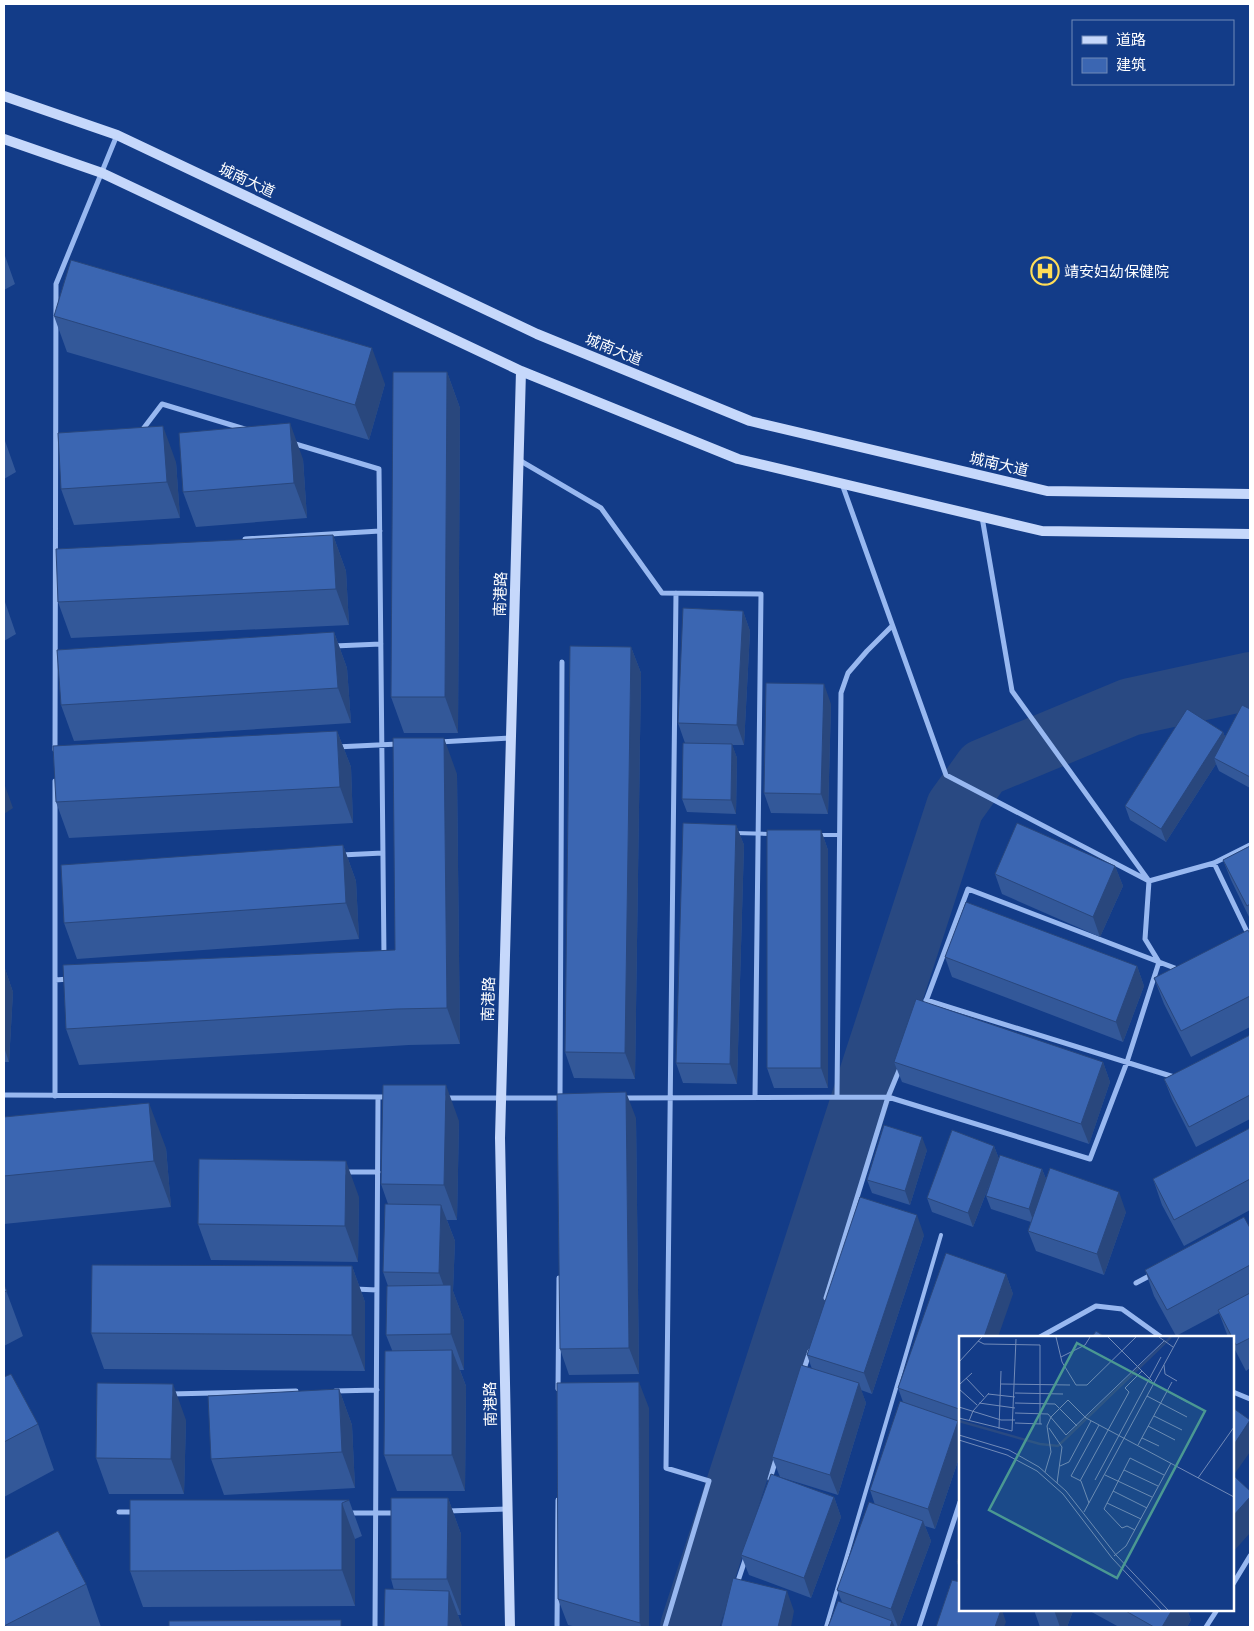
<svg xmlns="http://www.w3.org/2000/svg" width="1254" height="1631" font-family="'Public Sans','Noto Sans SC',sans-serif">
  <rect width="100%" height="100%" fill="#133c88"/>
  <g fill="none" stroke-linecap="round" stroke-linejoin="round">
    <!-- river -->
    <path stroke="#294982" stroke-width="58" d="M689,1627L955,807L983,768L1130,707L1250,681"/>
    <!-- lane -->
    <path stroke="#98b8f0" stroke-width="4" d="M735,833L770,834
      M820,835H840
      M826,1627L941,1235"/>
    <!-- street -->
    <path stroke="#98b8f0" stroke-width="5" d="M140,433L162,404L248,430
      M292,443L379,469L384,957
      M519,460L601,508L662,593L761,594L755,1097
      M842,484L946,775L1149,881L1214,863L1250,845
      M245,539L380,531
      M334,646L381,644
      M439,742L511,738
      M336,747L398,744
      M55,750L56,284L117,135
      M341,855L383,853
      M1214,863L1250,938
      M55,980L69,979
      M926,1000L1174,1077L1176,1076
      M923,1009L968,889L1180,970
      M4,1095L388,1097
      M55,1096V781
      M837,1097L841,693L848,673L867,651L892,626
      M444,1098H563
      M622,1098L888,1097L1090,1159L1127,1062L1159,962L1145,939L1149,881L1012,691L982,517
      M560,1099L562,662
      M343,1172H378
      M1136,1283L1153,1274
      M355,1289L377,1290
      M826,1298L888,1097L900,1068
      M1040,1337L1096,1306L1122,1309L1161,1337
      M803,1372L810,1351
      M558,1389L559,1278
      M335,1391L377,1390
      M1233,1392L1250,1399
      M170,1394L296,1391
      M770,1479L776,1459
      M448,1511L507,1509
      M119,1512H137
      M348,1513H397
      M737,1584L746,1557
      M1233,1584L1250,1556
      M375,1627L378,1097
      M557,1627L558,1500
      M665,1627L709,1481L666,1468L676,593
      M919,1627L960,1502
      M1206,1627L1217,1610"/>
    <!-- secondary -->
    <path stroke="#c6d8fb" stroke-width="10" d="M4,96L117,135L537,334L750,421L1047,491L1250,494
      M4,139L102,173L521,371L738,459L1042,531L1250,534
      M510,1627L500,1138L521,371"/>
  </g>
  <!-- wall -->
  <path fill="#335899" d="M4,253L15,284L4,290Z
    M54,316L385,384L369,440L67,352Z
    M447,372L460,408L458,733H404L391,697Z
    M4,438L16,472L4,479Z
    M303,459L307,518L196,527L183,492Z
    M176,462L180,518L74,525L61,489Z
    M333,535L346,571L349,625L71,638L58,602Z
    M4,599L16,634L4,641Z
    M743,611L750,631L744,745H732L737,758L736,814L687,812L682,799L685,743L678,723Z
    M334,632L347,668L351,723L74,741L61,705Z
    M631,647L641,673L635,1079L574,1078L565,1052Z
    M831,704L828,814L771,813L764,793Z
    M1250,709V788L1219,771L1216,764L1166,842L1130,820L1125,806L1223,732L1225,737Z
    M337,731L351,767L353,823L69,838L56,802Z
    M457,774L460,1044L409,1045L79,1065L66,1029L395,950Z
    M736,825L744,845L737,1084L683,1083L676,1063Z
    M821,830L828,850V1088H774L767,1068Z
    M343,845L356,881L359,939L77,959L64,923Z
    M1250,846V919L1231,880L1223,860Z
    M1115,866L1123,886L1100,937L1002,894L995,874Z
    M1250,934V1027L1191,1057L1164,1004L1154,978Z
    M945,957L1137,966L1144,986L1123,1042L952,977Z
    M4,966L13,992L9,1062H4Z
    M1250,1035V1119L1196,1147L1172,1099L1164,1079Z
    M894,1062H1103L1110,1082L1089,1144L902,1082Z
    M4,1117L166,1148L171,1207L4,1224Z
    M636,1118L639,1374L569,1375L560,1349Z
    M459,1121L457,1220H447L455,1241L453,1291L464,1321V1370H460L466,1386L465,1491H397L384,1455L392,1350L386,1335L388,1286L383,1272L388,1204L381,1184Z
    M1250,1128V1210L1184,1246L1162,1205L1153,1179Z
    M994,1146L999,1159L1042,1169L1046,1179L1126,1212L1104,1275L1036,1251L1028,1231L1031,1222L991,1209L986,1196L995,1170L973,1227L932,1212L927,1198Z
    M927,1150L910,1205L872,1193L867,1180Z
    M359,1197L358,1262L211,1260L198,1224Z
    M1250,1228V1368L1246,1371L1233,1346V1337H1228L1219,1313L1176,1336L1154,1296L1145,1270Z
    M924,1235L872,1394L861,1390L866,1403L838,1495L780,1477L772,1457L812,1369L807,1355Z
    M352,1266L365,1302V1371L104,1369L91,1333Z
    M1006,1274L1013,1294L960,1337V1455L935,1529L925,1526L931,1541L899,1627H828L842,1602L837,1590L875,1505L870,1490L903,1402L898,1388Z
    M4,1285L23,1336L4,1346Z
    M4,1377L38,1424L54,1470L4,1497Z
    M339,1389L352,1425L355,1488L224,1495L211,1459Z
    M649,1408V1627H577L568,1625L558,1599Z
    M186,1420L184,1494H109L96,1458Z
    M834,1497L841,1517L811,1598L749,1575L741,1555Z
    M448,1498L461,1534V1615H458L462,1627H384L394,1590L391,1579Z
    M349,1500L362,1536L355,1539V1606L143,1607L130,1571Z
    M960,1553V1571L957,1562Z
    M4,1559L86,1584L101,1627H4Z
    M1034,1610H1073V1611L1067,1627H1040Z
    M1088,1610H1189L1188,1612L1191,1620L1187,1627H1119Z"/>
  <!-- shaded-wall -->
  <path fill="#29477d" d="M372,348L385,384L369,440L355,405Z
    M447,372L460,408L458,733L445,697Z
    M290,423L303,459L307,518L294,483Z
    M163,426L176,462L180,518L167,482Z
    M333,535L346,571L349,625L336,589Z
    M743,611L750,631L744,745L737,725Z
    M334,632L347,668L351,723L338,688Z
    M631,647L641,673L635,1079L625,1053Z
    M824,684L831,704L828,814L821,794Z
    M337,731L351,767L353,823L340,787Z
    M1223,732L1228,745L1214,758L1216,764L1166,842L1161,829Z
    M444,738L457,774L460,1044L447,1008Z
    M732,744L737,758L736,814L731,800Z
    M4,783L13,808L4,814Z
    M736,825L744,845L737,1084L730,1064Z
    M821,830L828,850V1088L821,1068Z
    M343,845L356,881L359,939L346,903Z
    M1115,866L1123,886L1100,937L1093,917Z
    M4,966L13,992L9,1062L4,1047Z
    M1137,966L1144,986L1123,1042L1116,1022Z
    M1103,1062L1110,1082L1089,1144L1081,1124Z
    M446,1085L459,1121L457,1220L444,1185Z
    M626,1092L636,1118L639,1374L629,1348Z
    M149,1103L166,1148L171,1207L154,1161Z
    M922,1137L927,1150L910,1205L905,1191Z
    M994,1146L999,1159L973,1227L968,1213Z
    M346,1161L359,1197L358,1262L345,1226Z
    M1042,1169L1047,1182L1034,1223L1029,1209Z
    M1119,1192L1126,1212L1104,1275L1097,1254Z
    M441,1205L455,1241L453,1291L464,1321V1370L451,1334V1306L439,1273Z
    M917,1215L924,1235L872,1394L864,1373Z
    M352,1266L365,1302V1371L352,1335Z
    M1006,1274L1013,1294L998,1337H984Z
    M452,1350L466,1386L465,1491L452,1455Z
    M639,1382L649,1408V1627H641L640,1623Z
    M859,1383L866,1403L838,1495L830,1475Z
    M173,1384L186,1420L184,1494L171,1459Z
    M339,1389L352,1425L355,1488L342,1452Z
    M958,1421L960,1428V1455L935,1529L928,1509Z
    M1250,1421V1452L1233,1476V1446Z
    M834,1497L841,1517L811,1598L804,1578Z
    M1250,1497V1533L1233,1552V1516Z
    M448,1498L461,1534V1615L447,1579Z
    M342,1503L355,1539V1606L342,1570Z
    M923,1521L931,1541L899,1627H898L891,1609Z
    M449,1591L462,1626V1627H448Z
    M787,1591L794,1611L791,1627H778Z
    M1001,1610H1002L1006,1622L1004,1627H995Z
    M1054,1610H1073V1611L1067,1627H1060Z
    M1172,1610H1189L1188,1612L1191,1620L1187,1627H1162Z
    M892,1621L895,1627H890Z"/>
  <!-- building -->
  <path fill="#3b66b2" stroke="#29477d" d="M71,260L372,348L355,405L54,316Z
    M393,372H447L445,697H391Z
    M290,423L294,483L183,492L179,433Z
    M163,426L167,482L61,489L58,433Z
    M333,535L336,589L58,602L56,549Z
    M683,608L743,611L737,725L678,723Z
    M334,632L338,688L61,705L57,650Z
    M570,646L631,647L625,1053L565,1052Z
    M766,683L824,684L821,794L764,793Z
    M1242,705L1250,709V777L1214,758Z
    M1187,709L1223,732L1161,829L1125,806Z
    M337,731L340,787L56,802L53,746Z
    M393,738H444L447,1008L396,1009L66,1029L63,965L395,950Z
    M683,743L732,744L731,800L682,799Z
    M683,823L736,825L730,1064L676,1063Z
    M1017,823L1115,866L1093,917L995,874Z
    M767,830H821V1068H767Z
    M343,845L346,903L64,923L61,865Z
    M1250,846V904L1247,906L1223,860Z
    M966,902L1137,966L1116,1022L945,957Z
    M1248,930L1250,934V996L1181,1031L1154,978Z
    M916,999L1103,1062L1081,1124L894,1062Z
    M1250,1035V1095L1189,1127L1164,1079Z
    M383,1085H446L444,1185L381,1184Z
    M626,1092L629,1348L560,1349L557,1094Z
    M149,1103L154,1161L4,1176V1117Z
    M884,1125L922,1137L905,1191L867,1180Z
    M1250,1128V1179L1174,1220L1153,1179Z
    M952,1130L994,1146L968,1213L927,1198Z
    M1000,1155L1042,1169L1029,1209L986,1196Z
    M199,1159L346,1161L345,1226L198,1224Z
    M1050,1168L1119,1192L1097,1254L1028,1231Z
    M860,1197L917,1215L864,1373L807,1355Z
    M385,1204L441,1205L439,1273L383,1272Z
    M1244,1217L1250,1228V1265L1167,1310L1145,1270Z
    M946,1253L1006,1274L984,1337H960V1405L959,1409L898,1388Z
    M92,1265L352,1266V1335L91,1333Z
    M4,1285L7,1291L4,1292Z
    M451,1285V1334L386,1335L387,1286Z
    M1250,1293V1338L1236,1345L1218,1310Z
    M1096,1331L1105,1337H1092Z
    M452,1350V1455H384L385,1351Z
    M801,1365L859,1383L830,1475L772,1457Z
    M11,1374L38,1424L4,1442V1377Z
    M639,1382L640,1623L558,1599L557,1383Z
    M97,1383L173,1384L171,1459L96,1458Z
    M339,1389L342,1452L211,1459L208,1396Z
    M900,1401L958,1421L928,1509L870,1490Z
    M1233,1408L1250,1420L1233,1446Z
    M771,1474L834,1497L804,1578L741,1555Z
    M1235,1477L1250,1491V1497L1233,1516V1479Z
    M391,1498H448L447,1579H391Z
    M130,1500H349L342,1503V1570L130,1571Z
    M869,1502L923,1521L891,1609L837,1590Z
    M58,1531L86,1584L4,1626V1559Z
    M960,1553V1563L957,1562Z
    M733,1578L787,1591L778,1627H721Z
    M952,1580L960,1582V1610H1001L995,1627H936Z
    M385,1589L449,1591L448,1627H384Z
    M838,1601L892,1621L890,1627H828Z
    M1124,1610H1172L1162,1627H1154Z
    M341,1620V1627H169V1621Z"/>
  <!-- icons -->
  <defs>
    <g id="hospital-ring" transform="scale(1.4375)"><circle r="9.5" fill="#133c88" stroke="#ffdd57" stroke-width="1.5"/><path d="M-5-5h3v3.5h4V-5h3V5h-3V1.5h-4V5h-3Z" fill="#ffdd57"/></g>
  </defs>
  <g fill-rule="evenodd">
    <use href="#hospital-ring" x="1045" y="271"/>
  </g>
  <g text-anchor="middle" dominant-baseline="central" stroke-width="4" stroke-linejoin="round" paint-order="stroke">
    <!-- street labels -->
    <g font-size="15" fill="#fff" stroke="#133c88">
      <text transform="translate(247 180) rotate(25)">城南大道</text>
      <text transform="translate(614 349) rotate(22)">城南大道</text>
      <text transform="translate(999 464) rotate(13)">城南大道</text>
      <text transform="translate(500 594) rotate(-88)">南港路</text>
      <text transform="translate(488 999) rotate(-88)">南港路</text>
      <text transform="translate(490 1404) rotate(-91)">南港路</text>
    </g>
    <!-- poi labels -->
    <g font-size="15" fill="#fff" stroke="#133c88" text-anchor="start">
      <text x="1064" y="271">靖安妇幼保健院</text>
    </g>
  </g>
  <!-- overview -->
  <g transform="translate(959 1336)">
    <rect width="275" height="275" fill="#133c88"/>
    <path fill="none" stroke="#294982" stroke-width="2.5" d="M0,85L81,108L99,110L212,1"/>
    <path fill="none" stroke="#718ab8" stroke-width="1" d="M97,1L103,26L117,49H128L177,1M149,1L193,45M200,1L214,11M19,5L25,8L81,9V88M102,21L126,9L131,1M0,26L23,1M205,29L206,38L218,45M7,42L25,61M1,48L13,37M42,48L111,49M0,53L18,69M208,55L228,66M56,57L104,58M29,58L56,61M188,60L228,81M20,67L56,72M56,67L96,68L118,90M0,71L42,84H56M56,77L89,78L107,99L205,5M195,80L223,94M0,82L53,95L57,3M10,85L14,75L30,57M56,87L83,88M189,90L216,104M90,92L103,111L98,147M40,93L42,35M0,99L50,114L80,131L107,155L157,219L209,274M183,102L200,110M0,104L48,119L78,135L104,158L153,222L202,274M179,109L213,46M101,130L110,126L132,85M165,134L199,150M86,136L92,116L88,90L92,81L109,64L127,82L275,161M146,139L193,161M239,142L275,91M136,144L202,21M121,145L170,56L166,52L183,35M154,155L188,172M130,167L122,145L112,140L140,89M148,167L182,183M125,176L220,1M176,194L168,190L163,192L145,173L171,122L205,139M155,220L167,210L212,127"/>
    <path fill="#4b9892" fill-opacity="0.15" stroke="#4b9892" stroke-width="2.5" d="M118,7L246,75L158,242L30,174Z"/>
    <rect width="275" height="275" fill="none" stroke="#fff" stroke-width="2.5"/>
  </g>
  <!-- border -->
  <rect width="1254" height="1631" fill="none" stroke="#ffffff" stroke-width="10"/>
  <!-- legend -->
  <rect x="1072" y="20" width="162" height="65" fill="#133c88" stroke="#718ab8"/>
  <rect x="1082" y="36" width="25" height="8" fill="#c6d8fb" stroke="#718ab8"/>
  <text x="1116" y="45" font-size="15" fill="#ffffff">道路</text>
  <rect x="1082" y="58" width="25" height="15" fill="#3b66b2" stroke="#718ab8"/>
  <text x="1116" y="70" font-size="15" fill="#ffffff">建筑</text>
</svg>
